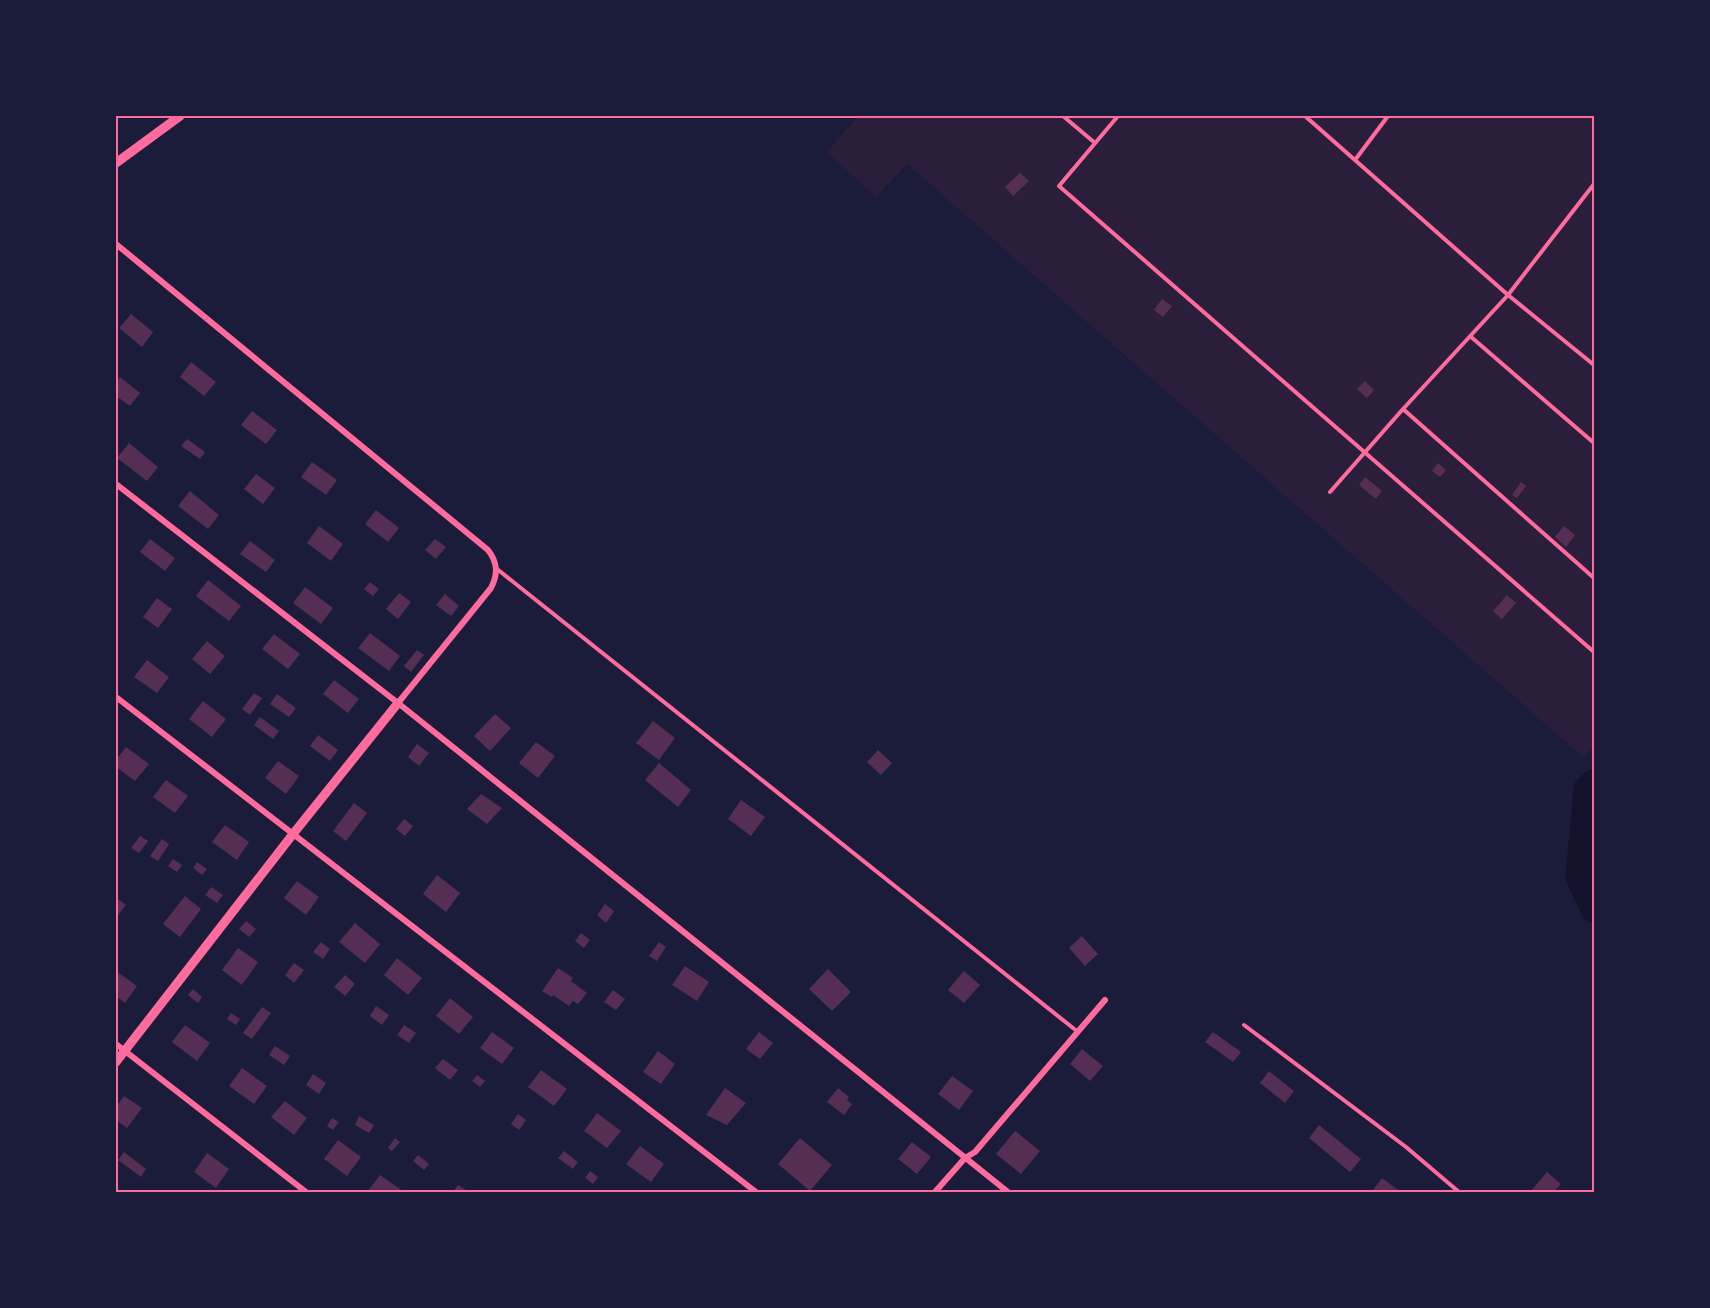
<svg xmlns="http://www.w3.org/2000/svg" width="1710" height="1308" font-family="Helvetica,sans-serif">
  <rect width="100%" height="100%" fill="#1b1b3a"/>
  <!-- green -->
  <path fill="#2a1e3b" d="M858,116H1594V746L1584,758L907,164L876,197L827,152Z"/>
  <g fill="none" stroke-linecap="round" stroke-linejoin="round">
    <!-- river -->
    <path stroke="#12122b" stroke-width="27" d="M1594,783L1587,789L1579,877L1594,909"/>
  </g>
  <!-- building -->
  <path fill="#542f53" d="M1020,173L1029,181L1013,196L1005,187Z
    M1162,299L1172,306L1163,317L1154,310Z
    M131,314L153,332L142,347L119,328Z
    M191,362L216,382L204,396L180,377Z
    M120,377L140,393L130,406L116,396V383Z
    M1365,381L1374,390L1367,398L1357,389Z
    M252,411L277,430L266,444L241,425Z
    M187,439L205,452L200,459L181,446Z
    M129,443L158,467L147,481L117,458Z
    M312,462L337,480L326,495L301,477Z
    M1438,463L1446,470L1440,477L1432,471Z
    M256,474L275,488L263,504L244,489Z
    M1365,477L1382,491L1376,499L1359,485Z
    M1521,482L1526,486L1517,498L1512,495Z
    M190,491L219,515L208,529L178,506Z
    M376,510L399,528L388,542L365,524Z
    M319,526L343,544L331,561L307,543Z
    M1564,526L1575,535L1566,547L1555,537Z
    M150,539L175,558L165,571L140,552Z
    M435,539L446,547L436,559L425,550Z
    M250,541L275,560L266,572L240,554Z
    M208,580L241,606L229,621L196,596Z
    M370,582L379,589L373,596L364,589Z
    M305,587L333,608L321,624L293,603Z
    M399,593L411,602L398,619L386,609Z
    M445,594L459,606L451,616L436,605Z
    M1507,595L1516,603L1502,619L1493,611Z
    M157,598L172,609L158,628L143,617Z
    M370,633L400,656L389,671L358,648Z
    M274,634L300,654L288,669L262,649Z
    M207,641L225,656L210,674L192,659Z
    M417,650L424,655L411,672L404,666Z
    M147,660L169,677L157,693L134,677Z
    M334,680L359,699L348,713L323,694Z
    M254,693L262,698L250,715L242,709Z
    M277,694L296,708L289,717L270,704Z
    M203,701L226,719L212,737L189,719Z
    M495,714L511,728L490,751L474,736Z
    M260,717L279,731L273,739L254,725Z
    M653,721L675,738L659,760L636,743Z
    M318,735L338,750L330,761L310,746Z
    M536,742L555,756L538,778L519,763Z
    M417,744L429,753L419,766L408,757Z
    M126,747L149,764L135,781L116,767V760Z
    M878,750L892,763L881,775L867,762Z
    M278,761L299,776L286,794L265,778Z
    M659,763L691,790L678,807L645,780Z
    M166,780L188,796L175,813L153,797Z
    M481,794L502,808L487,824L467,809Z
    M741,800L765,817L751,836L728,819Z
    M354,803L367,813L346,841L333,831Z
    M404,819L413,826L405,836L396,829Z
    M225,825L249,842L237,860L212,842Z
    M140,836L148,841L139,853L131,848Z
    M162,839L169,844L158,861L150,856Z
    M173,859L182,865L177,872L168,866Z
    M197,862L207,869L202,875L193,868Z
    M437,875L460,893L446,912L423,894Z
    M297,881L319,897L306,915L284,898Z
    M211,887L223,895L217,903L205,895Z
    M185,896L201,909L180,937L163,924Z
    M118,899L126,905L116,918V902Z
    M605,904L614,911L606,923L597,915Z
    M246,921L256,929L249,937L239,929Z
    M355,923L380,944L365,963L339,942Z
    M581,933L590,940L584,948L575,941Z
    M1082,936L1098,954L1085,966L1069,948Z
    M321,942L330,949L323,959L313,952Z
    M659,942L666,947L657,961L649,956Z
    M238,948L258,962L242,985L222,970Z
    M397,958L422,978L408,995L384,975Z
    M294,963L304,970L294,983L285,975Z
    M685,966L709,982L697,1001L672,985Z
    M558,968L573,978L571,981L587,993L578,1004L573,1001L569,1006L553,995L552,997L542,991Z
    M828,969L851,992L832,1011L809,989Z
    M116,971L137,986L125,1003L116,996Z
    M964,971L980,985L964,1003L948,990Z
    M345,975L355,984L345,996L334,987Z
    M193,989L202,997L198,1003L188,995Z
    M613,990L625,999L616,1010L604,1002Z
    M450,998L473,1017L459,1034L436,1016Z
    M376,1006L389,1015L382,1025L370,1016Z
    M262,1007L271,1013L252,1039L243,1033Z
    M231,1013L240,1019L236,1025L227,1019Z
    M185,1025L210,1043L197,1061L172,1042Z
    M404,1025L416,1033L409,1043L397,1035Z
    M492,1032L514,1048L502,1064L480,1048Z
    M759,1032L773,1043L760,1059L746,1049Z
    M1213,1032L1241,1052L1233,1062L1205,1042Z
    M275,1046L290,1056L284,1065L269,1055Z
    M1082,1049L1103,1066L1090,1081L1070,1064Z
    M658,1051L675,1064L661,1084L643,1072Z
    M443,1059L458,1070L450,1080L435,1068Z
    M242,1068L267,1086L254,1104L229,1086Z
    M541,1070L567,1089L554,1106L528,1087Z
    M1269,1071L1294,1091L1285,1103L1260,1083Z
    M313,1074L326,1083L319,1094L306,1085Z
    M477,1075L485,1081L480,1087L472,1081Z
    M952,1076L973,1091L959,1110L938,1094Z
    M725,1088L746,1103L727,1125L706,1115Z
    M838,1088L849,1097L847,1100L852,1104L844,1115L827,1102Z
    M124,1096L142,1108L127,1128L116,1120V1107Z
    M285,1101L307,1118L294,1135L271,1117Z
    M597,1113L621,1131L607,1148L584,1131Z
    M518,1114L526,1120L519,1130L511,1124Z
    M359,1116L374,1125L369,1133L355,1125Z
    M332,1118L339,1122L333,1130L327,1126Z
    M1319,1125L1361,1159L1350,1172L1309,1138Z
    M1015,1131L1040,1151L1021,1174L996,1154Z
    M395,1138L400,1142L392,1151L388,1148Z
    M800,1138L832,1165L810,1191L778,1164Z
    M338,1140L361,1157L347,1176L324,1159Z
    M912,1142L931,1157L917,1174L898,1159Z
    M640,1146L664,1164L651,1182L626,1164Z
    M564,1151L578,1162L573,1169L558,1158Z
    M124,1152L146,1169L141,1177L118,1160Z
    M207,1153L229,1169L216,1188L194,1172Z
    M418,1155L429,1164L424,1170L413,1161Z
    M590,1171L598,1177L593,1184L585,1178Z
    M1547,1172L1561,1184L1554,1192H1530Z
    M380,1175L404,1192H367Z
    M1382,1178L1401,1192H1374L1372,1191Z
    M458,1185L469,1192H453Z"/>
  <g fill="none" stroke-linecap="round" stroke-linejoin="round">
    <!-- service -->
    <path stroke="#ff6b9d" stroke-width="4" d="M1063,116L1095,143
      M1118,116L1059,186L1594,652
      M1305,116L1508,295L1594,365
      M1355,160L1388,116
      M1470,336L1594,443
      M1403,409L1594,578
      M1330,492L1403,409L1508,295L1594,184
      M497,569L1078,1032
      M1244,1025L1406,1147L1459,1192"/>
    <!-- minor -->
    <path stroke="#ff6b9d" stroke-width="6" d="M116,244L488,550C498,563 498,574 491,588L398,703
      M116,484L398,703L1008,1192
      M116,697L756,1192
      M116,1044L306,1192
      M935,1192L965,1158L975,1152L1105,1000"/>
    <!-- tertiary -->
    <path stroke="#ff6b9d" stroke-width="9" d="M116,163L180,116
      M116,1062L293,834L398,703"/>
  </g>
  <!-- border -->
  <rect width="1710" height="1308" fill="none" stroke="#1b1b3a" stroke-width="234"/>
  <rect x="117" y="117" width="1476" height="1074" fill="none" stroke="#ff6b9d" stroke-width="2"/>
</svg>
